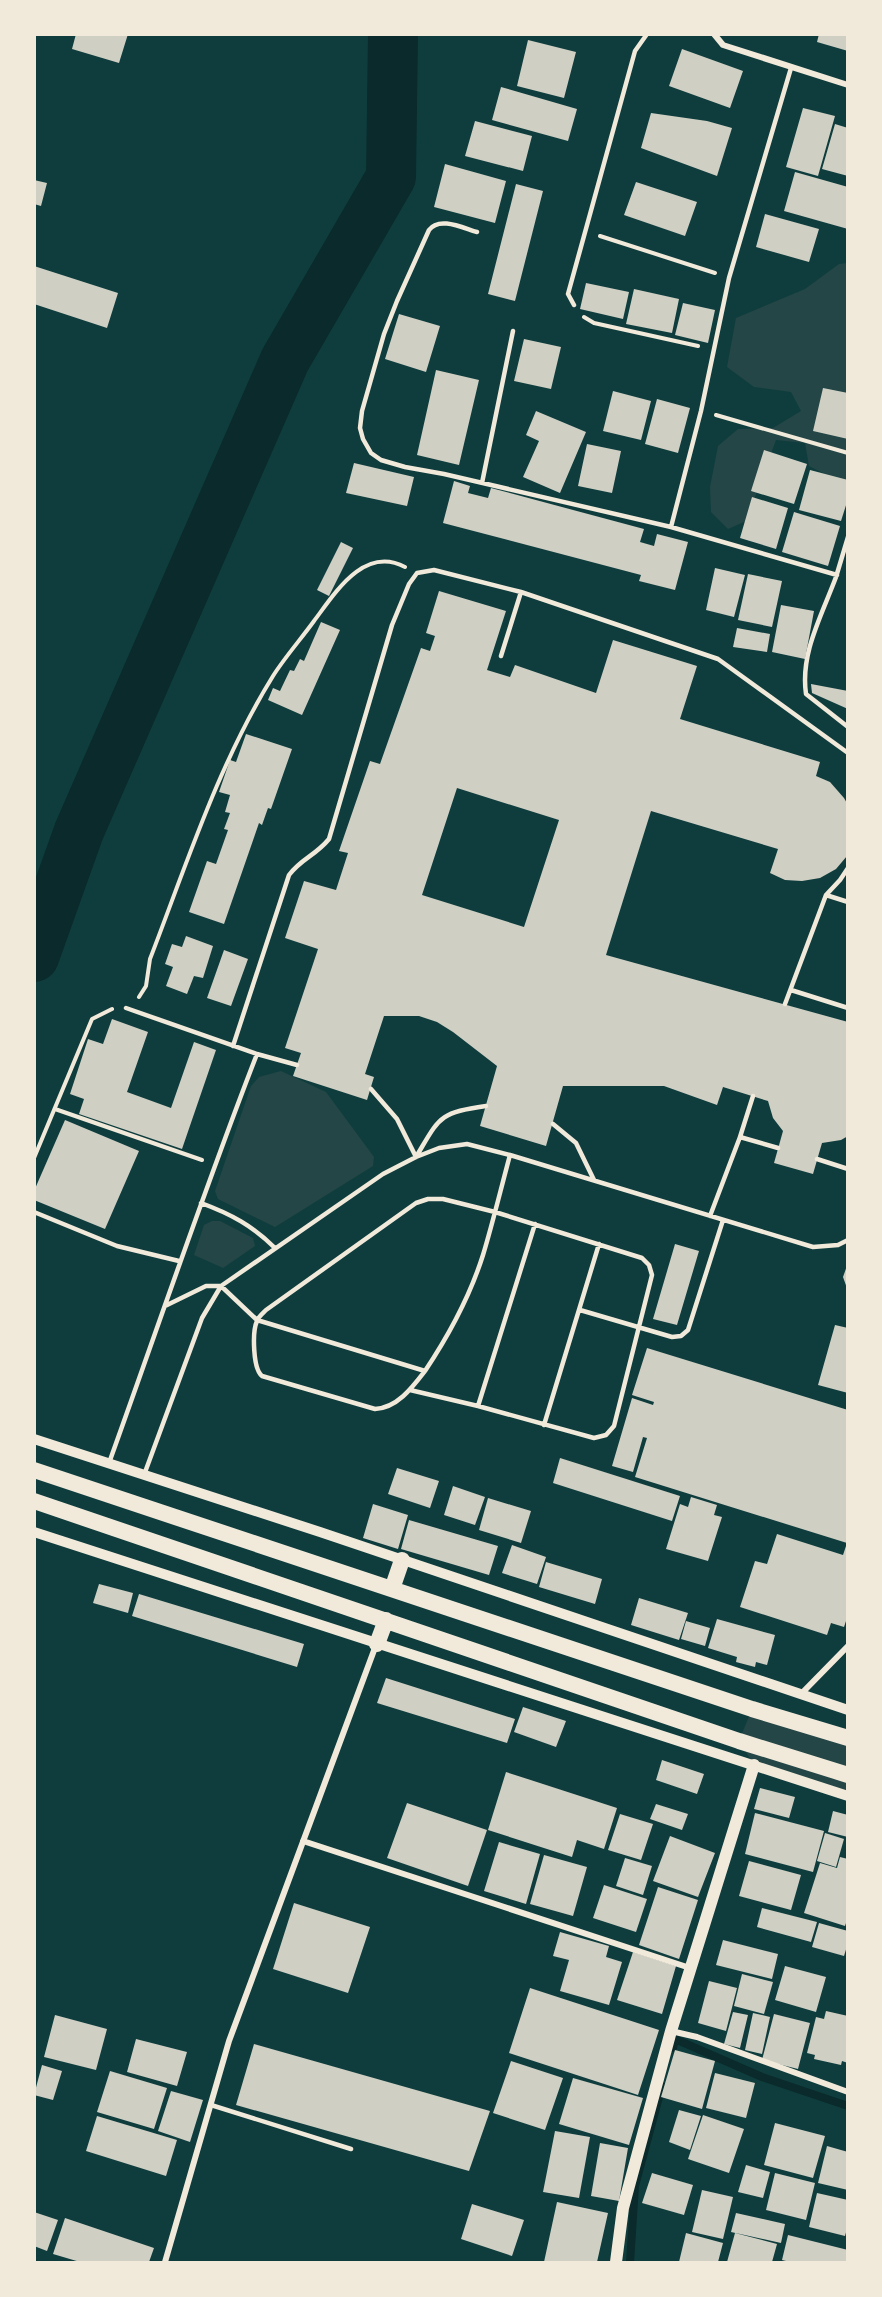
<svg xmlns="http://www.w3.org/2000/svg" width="882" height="2297" font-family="Montserrat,sans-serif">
  <rect width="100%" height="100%" fill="#0f3d3e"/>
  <!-- green -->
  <path fill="#244646" d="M847,263V485L809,466L805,443L776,440L746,521L728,529L711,512L710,487L718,446L738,429L773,428L801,411L791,392L754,387L727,367L736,318L805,289L839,264Z
    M281,1071L326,1092L374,1157L373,1166L275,1227L218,1199L215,1191L251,1086L259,1077Z
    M212,1221H220L253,1238L255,1246L223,1268L194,1255L204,1225Z
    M752,1709L847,1739V1795L754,1765L739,1741Z"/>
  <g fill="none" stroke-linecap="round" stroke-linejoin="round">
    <!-- stream -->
    <path stroke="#0a2a2b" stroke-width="8" d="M673,2048L675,2039L762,2077L848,2106
      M630,2262L635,2186L662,2086"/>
    <!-- river -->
    <path stroke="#0a2a2b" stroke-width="50" d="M34,957L79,831L285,360L391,177L393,34"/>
  </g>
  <!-- building -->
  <path fill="#cfcfc3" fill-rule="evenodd" d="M76,34H128L119,63L72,49Z
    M819,34H848V51L817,42Z
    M528,40L576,52L564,98L517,86Z
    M682,49L743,71L730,108L669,86Z
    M501,87L577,109L568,141L492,120Z
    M803,108L835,116L818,176L786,167Z
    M651,113L707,121L732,128L717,176L641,148Z
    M475,121L532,136L523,171L465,156Z
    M835,124L848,128V176L822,169Z
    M445,164L506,181L495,223L434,207Z
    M795,172L848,187V229L784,211Z
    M34,180L47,183L41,206L34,204Z
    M636,182L697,202L685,236L624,215Z
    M516,184L543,191L515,301L488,294Z
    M765,214L819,229L809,262L756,247Z
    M34,266L118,293L107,328L34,304Z
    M586,283L629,292L623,319L580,309Z
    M634,289L679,299L672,333L626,324Z
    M683,303L715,310L708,343L675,335Z
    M399,314L440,326L426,372L385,359Z
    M524,339L561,347L551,389L514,381Z
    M436,370L479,380L459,465L417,455Z
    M823,388L848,393V439L813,431Z
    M613,391L651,401L641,440L603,431Z
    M657,399L690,408L678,453L645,444Z
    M536,411L586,432L560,493L523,477L539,441L526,435Z
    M587,444L621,451L612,493L578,486Z
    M764,450L807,464L794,504L751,491Z
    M354,463L414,477L407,506L346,493Z
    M810,470L848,480V499L841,521L799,510Z
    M454,481L470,486L468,493L488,498L491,488L644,529L640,542L654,546L657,534L688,542L675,590L639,581L641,575L443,523Z
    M752,497L788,508L776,549L740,538Z
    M794,512L840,526L828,566L782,552Z
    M341,542L353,548L329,596L317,590Z
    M715,568L745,575L734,617L706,610Z
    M748,574L782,581L772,627L738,620Z
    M439,591L506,611L487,670L510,677L515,665L596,693L613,640L697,666L680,719L820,762L816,776L830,782L844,798L848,805L847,856L836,869L820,878L802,881L785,880L770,873L778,849L651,811L606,955L848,1022V1136L841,1140L822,1143L813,1174L774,1163L783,1131L773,1118L768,1101L723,1087L717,1105L664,1086H563L546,1146L480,1126L497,1066L453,1032L437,1022L419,1016H384L365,1074L374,1077L367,1100L293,1076L301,1053L285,1048L318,949L285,938L304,881L336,890L348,853L339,851L370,761L380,764L421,648L430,651L435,636L426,633ZM457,788L559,820L524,927L422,895Z
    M781,605L814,611L805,659L772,652Z
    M321,622L340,630L302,715L268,700L273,688L280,691L290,670L294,671L300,659L304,661Z
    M737,628L770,634L767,652L733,647Z
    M811,684L848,691V709L812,693Z
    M246,734L292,749L271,809L268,808L262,825L259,823L224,924L189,912L207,861L216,864L228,830L224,829L230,813L225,812L230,795L219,792L230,760L236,762Z
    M186,936L213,946L203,978L194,976L187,994L166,986L173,967L165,964L172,944L182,947Z
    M224,950L248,959L231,1006L207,998Z
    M112,1019L148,1032L127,1092L171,1108L194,1042L216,1050L182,1149L79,1114L84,1099L70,1094L88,1039L103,1044Z
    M65,1120L139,1151L105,1229L34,1200V1191Z
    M675,1244L699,1251L677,1325L653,1319Z
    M848,1263V1291L843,1277Z
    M835,1325L848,1328V1393L818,1385Z
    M647,1348L848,1410V1615L844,1627L831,1623L827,1635L740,1607L755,1561L767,1564L777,1534L843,1555L847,1543L635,1477L647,1438L643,1437L633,1472L612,1466L632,1398L653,1405L654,1402L632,1395Z
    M560,1458L680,1496L672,1521L553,1483Z
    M397,1468L439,1481L430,1508L388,1494Z
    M453,1486L485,1497L475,1525L444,1515Z
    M691,1497L717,1505L714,1515L722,1517L708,1561L666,1549L680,1504L688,1507Z
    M488,1498L531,1511L521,1543L479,1530Z
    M373,1504L408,1515L398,1549L363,1538Z
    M409,1520L498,1546L489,1575L401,1549Z
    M512,1545L546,1557L537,1584L502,1573Z
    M546,1562L602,1579L595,1604L539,1587Z
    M99,1584L133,1593L128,1613L93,1603Z
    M139,1594L304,1644L297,1667L132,1616Z
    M639,1598L688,1613L679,1640L631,1625Z
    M717,1619L775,1635L767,1665L756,1662L755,1667L736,1662L737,1657L708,1648Z
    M686,1621L710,1628L705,1646L681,1639Z
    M386,1678L515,1719L507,1743L377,1703Z
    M523,1707L566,1721L556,1747L514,1732Z
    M662,1760L704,1774L697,1794L656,1780Z
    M506,1772L617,1808L604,1849L577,1840L572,1857L488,1830Z
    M760,1788L795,1797L789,1818L754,1809Z
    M407,1803L487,1830L468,1886L387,1858Z
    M656,1804L688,1814L682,1830L650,1819Z
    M833,1811L848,1815V1837L828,1832Z
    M755,1813L824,1831L813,1872L745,1854Z
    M620,1814L653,1824L641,1860L608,1850Z
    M825,1833L844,1839L836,1867L817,1861Z
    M670,1836L715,1853L698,1897L653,1881Z
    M499,1842L540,1854L526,1904L484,1891Z
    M544,1855L587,1867L573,1916L530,1904Z
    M840,1857L848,1859V1917L845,1926L804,1913L820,1863L837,1868Z
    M625,1858L652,1866L643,1895L616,1886Z
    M749,1861L801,1875L791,1910L739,1896Z
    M604,1885L647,1899L636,1932L593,1918Z
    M658,1887L698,1900L679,1959L639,1945Z
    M294,1903L370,1927L348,1993L273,1969Z
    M762,1908L817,1922L811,1942L757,1927Z
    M819,1923L848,1931V1943L844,1956L812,1947Z
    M560,1932L609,1946L606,1957L622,1962L609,2005L560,1991L569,1960L553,1956Z
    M723,1940L778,1954L772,1979L716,1965Z
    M633,1952L676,1966L662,2014L617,2000Z
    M785,1966L826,1977L816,2012L775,2000Z
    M742,1974L773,1982L764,2014L734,2006Z
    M709,1981L737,1988L726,2031L698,2023Z
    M530,1988L659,2030L638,2095L509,2053Z
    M826,2011L848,2016V2063L842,2061L841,2065L814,2059L815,2055L807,2053L816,2017L824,2019Z
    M733,2012L748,2015L740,2048L724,2044Z
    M753,2013L770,2017L762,2054L745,2050Z
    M774,2014L810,2023L798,2069L762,2060Z
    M55,2015L107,2029L96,2070L44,2057Z
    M136,2039L187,2052L177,2086L127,2072Z
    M254,2044L490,2111L469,2171L236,2105Z
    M675,2050L715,2061L702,2109L661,2097Z
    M511,2061L563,2078L545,2130L493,2113Z
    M42,2065L62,2071L53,2100L34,2095Z
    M110,2071L167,2088L154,2129L97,2112Z
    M715,2073L755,2083L746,2118L706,2108Z
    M573,2078L643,2098L629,2145L559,2124Z
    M171,2091L203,2100L190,2142L158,2131Z
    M679,2110L701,2116L690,2150L669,2142Z
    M703,2115L744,2129L729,2173L688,2159Z
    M97,2116L177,2140L166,2176L86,2151Z
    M775,2123L825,2136L813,2178L764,2165Z
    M555,2131L590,2137L579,2198L543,2192Z
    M600,2143L628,2148L619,2201L591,2196Z
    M827,2146L848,2152V2190L818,2183Z
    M746,2165L770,2172L763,2198L738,2192Z
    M652,2173L693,2185L684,2215L642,2203Z
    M775,2173L815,2183L806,2220L766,2210Z
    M702,2190L733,2197L723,2239L692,2232Z
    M817,2193L848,2200V2225L845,2236L809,2227Z
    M557,2202L608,2213L597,2262H544Z
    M472,2204L524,2220L512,2256L461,2239Z
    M34,2212L58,2220L47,2251L34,2246Z
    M736,2213L785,2224L781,2243L731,2232Z
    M65,2218L154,2248L149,2262H80L53,2254Z
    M686,2233L723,2243L718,2262H679Z
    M735,2233L777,2244L772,2262H727Z
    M788,2235L848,2250V2262H790L782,2260Z"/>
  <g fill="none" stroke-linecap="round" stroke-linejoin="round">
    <!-- path -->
    <path stroke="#f1e9da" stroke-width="4" d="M600,236L715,273
      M584,317L594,323L698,346
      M716,415L848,453
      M139,997L146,986L150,959C187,863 219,763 273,676C285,657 301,639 314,621C335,593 364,545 405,567
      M55,1109L202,1160
      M34,1158L92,1019L112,1009"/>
    <!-- service -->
    <path stroke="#f1e9da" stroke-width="4.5" d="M477,232C463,228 439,216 429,230L397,301L384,334L362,411L360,428L363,439L371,453L381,460L405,467L444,474L671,527L837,575
      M574,305L568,294L635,51L647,34
      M482,483L513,331
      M671,527L701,411L729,278L791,68
      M848,537C844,550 840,564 836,577C822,615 800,653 806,694L848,727
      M501,656L521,592
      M826,895L848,902
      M791,990L848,1008
      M785,1004L826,895L840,880L848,868
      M126,1008L257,1054L297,1065
      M233,1046L289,875C302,858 315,856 329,839L392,625L409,584L417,573L434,570L521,592L718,659L848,753
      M371,1089L397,1119L416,1157
      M553,1124L576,1143L594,1180
      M740,1137L778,1148
      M416,1157C440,1117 438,1113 486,1106
      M817,1159L848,1169
      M201,1203C231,1214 253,1226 275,1248
      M34,1212L117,1246L179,1261
      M710,1216L740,1137L753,1096
      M165,1306L206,1286H221L257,1320L425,1371C449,1335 470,1296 483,1255C493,1222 501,1188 510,1155
      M580,1310L672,1337L681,1336L688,1330L723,1220
      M410,1390L478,1406L594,1438L606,1435L614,1426L652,1275L649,1265L642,1258L495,1212L443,1199H428L416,1203L266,1310C263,1313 258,1317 257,1321C252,1332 253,1369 262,1376L375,1409C397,1408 412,1388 425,1371
      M478,1406L535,1224
      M544,1425L599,1244
      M109,1463C158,1327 204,1190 257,1054
      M144,1475L202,1318L221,1286L383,1174L416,1157L439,1148L467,1144L510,1155L813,1247L838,1245L848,1240
      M211,2105L351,2149"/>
    <!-- minor -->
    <path stroke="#f1e9da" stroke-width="6" d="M714,34L723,45L848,85
      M801,1694L848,1646
      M303,1841L690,1968
      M671,2031L697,2037L848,2092
      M165,2262L229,2041L376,1645"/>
    <!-- tertiary -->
    <path stroke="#f1e9da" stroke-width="10" d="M34,1439L320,1532L848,1710
      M34,1532L848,1796"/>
    <!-- secondary -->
    <path stroke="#f1e9da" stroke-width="12" d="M616,2262L623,2208L671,2031L754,1765"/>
    <!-- trunk -->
    <path stroke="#f1e9da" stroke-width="16" d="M34,1470L752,1709L848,1738
      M34,1501L739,1741L848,1775
      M392,1589L402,1560
      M377,1644L386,1620"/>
  </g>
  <!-- border -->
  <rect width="882" height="2297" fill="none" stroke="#f1e9da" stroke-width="72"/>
</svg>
